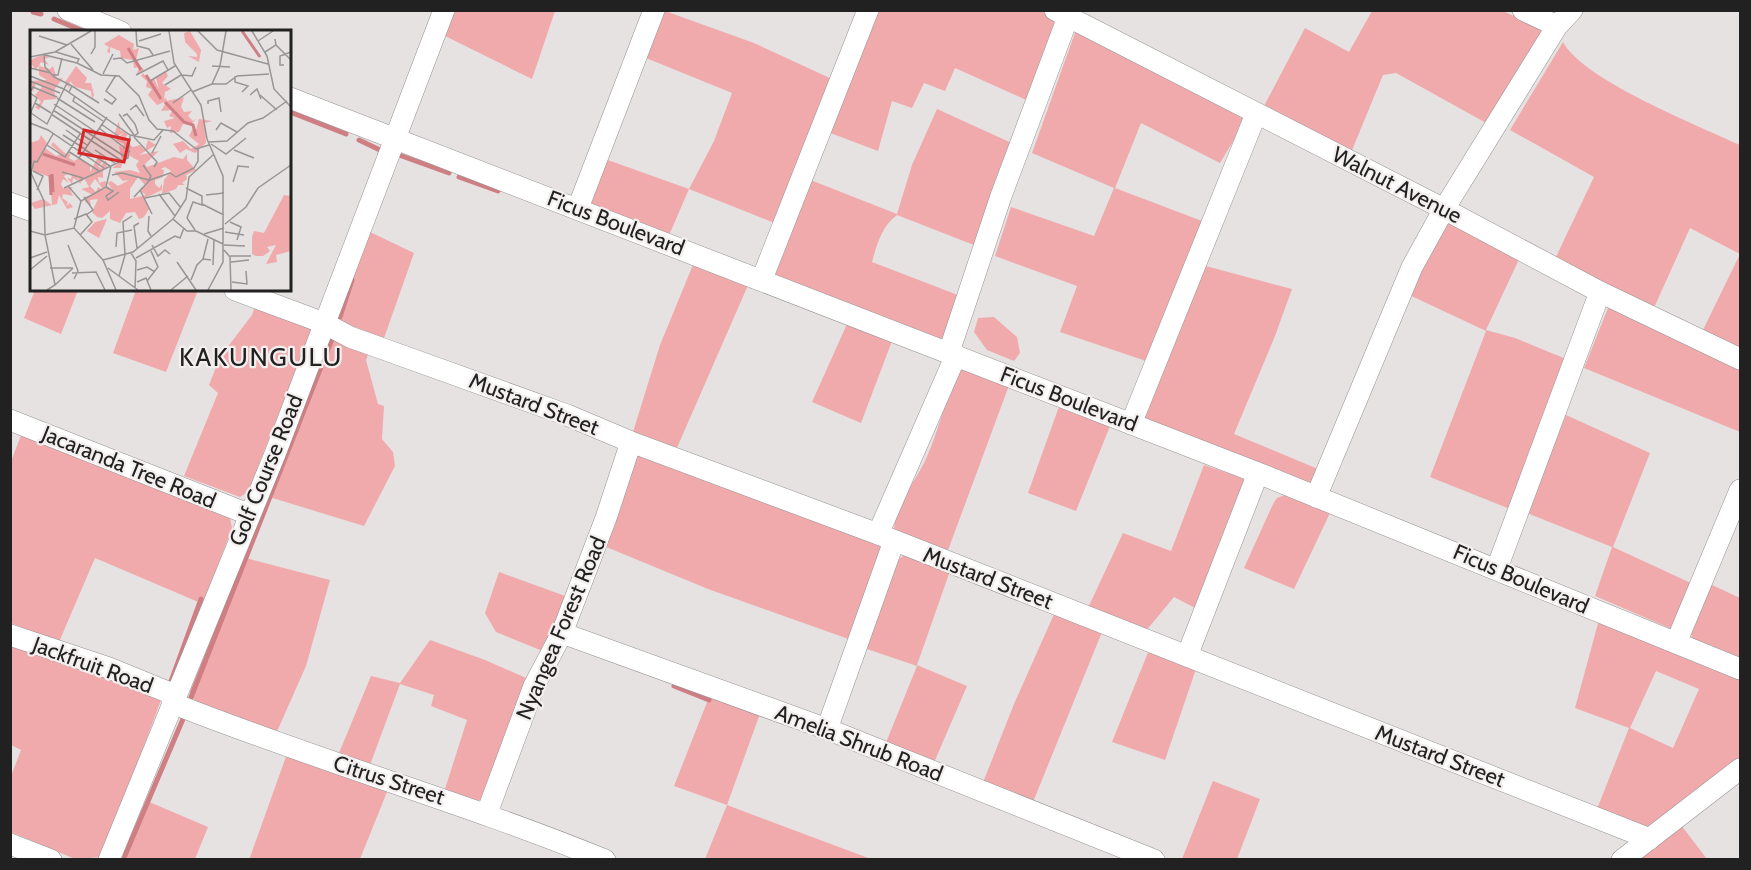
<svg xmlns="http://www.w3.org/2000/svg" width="1751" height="870" font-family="Cabin,sans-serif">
  <rect width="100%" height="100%" fill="#e6e2e2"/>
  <!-- green -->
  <path fill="#f0aaac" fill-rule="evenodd" d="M1044,10L1064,20L1033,103L955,68L945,91L924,83L912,108L892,101L878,151L825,131L874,11Z
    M453,11H555L532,79L443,35Z
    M665,11L754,43L832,79L777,224L689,189L667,240L591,208L589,200L605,159L689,189L714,141L732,93L646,58Z
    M1372,11H1503L1539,28L1547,37L1488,124L1396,73L1383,75L1350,155L1263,108L1305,28L1349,52Z
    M1076,30L1247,118L1220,163L1141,123L1115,188L1202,221L1149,362L1060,332L1077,286L995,256L1011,207L1094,236L1114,188L1032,153Z
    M1563,42C1583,80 1699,126 1740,145V350L1702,332L1740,254L1690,228L1653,310L1554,261L1594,177L1510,130Z
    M937,109L1016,145L979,247L897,215C882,226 877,244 872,262L963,297L943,340L779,280L773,271L808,179L897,214L912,165Z
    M1448,218L1521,255L1486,330L1515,338L1576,363L1510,509L1430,477L1486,331L1405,293Z
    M370,232L414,253L383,341L344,326L336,315Z
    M695,260L749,283L676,450L633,432L660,345Z
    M1202,265L1292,289L1275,336L1234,434L1318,469L1313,481L1307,484L1144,420L1139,414Z
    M35,290H78L61,334L24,318Z
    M136,290H198L166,372L113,353Z
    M1610,303L1740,369V432L1584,368Z
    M255,306L307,321L311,331L248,492L240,497L184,476L218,393L209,385L220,357L252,315Z
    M994,317L1017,337L1020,353L1014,361L987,350L974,332L978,318Z
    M847,324L892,341L861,423L812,402Z
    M332,332L370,350L366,360L378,404L384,406L382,439L393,452L395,466L364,526L266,496Z
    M966,363L1011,380L947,553L894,534C893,507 914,484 925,461C938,433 946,400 955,371Z
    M1061,401L1112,421L1076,511L1028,493Z
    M1566,415L1650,453L1613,547L1693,584L1674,630L1595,596L1612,547L1527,513Z
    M23,430L230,518L232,528L203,604L95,558L59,642L11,623L10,464Z
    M638,447L889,546L857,642L708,589L599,544Z
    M1204,465L1254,482L1203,612L1174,597L1145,632L1087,610L1123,533L1171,551Z
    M1285,495L1330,513L1294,589L1244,568L1273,504L1277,498Z
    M909,552L950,571L917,665L967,686L933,765L885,745L917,666L864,648L896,561Z
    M242,557L330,580L306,666L275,736L197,705L190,691Z
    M499,572L568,597L545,652L496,632L485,613Z
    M1710,584L1740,598V658L1692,638L1691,630Z
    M1055,612L1102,632L1031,807L982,785L1014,704Z
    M1600,616L1740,677V758L1649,831L1597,809L1629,728L1575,708ZM1656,671L1699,689L1673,748L1630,728Z
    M11,638L161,700L103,857L75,859L11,832V776L21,750L11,745Z
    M430,640L485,660L533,681L483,799L476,801L445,789L467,720L431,706L434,695L400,684L370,765L339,753L371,676L400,683Z
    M1149,650L1197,666L1165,760L1112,742Z
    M711,692L761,711L727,805L871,859H705L727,805L674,786Z
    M288,751L389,787L360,859L249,860Z
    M1213,781L1260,799L1237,859H1182Z
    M147,801L208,827L195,859L119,860Z
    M1681,825L1707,859L1633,860Z"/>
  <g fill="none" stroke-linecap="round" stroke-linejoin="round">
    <!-- stream -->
    <path stroke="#cf7e83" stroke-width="5" d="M33,12L41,14
      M54,19L85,32
      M290,112L346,134
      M359,140L382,151L380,154
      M399,155L449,173
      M459,177L498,191
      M340,317L352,280
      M170,684L201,599
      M674,686L709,700
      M190,700L332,339
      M123,860L183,719"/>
    <!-- minor casing -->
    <g stroke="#969393" stroke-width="22">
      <path id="minor" d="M68,10L121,32
        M1055,10L1444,209L1600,292L1740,359
        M1523,10L1557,26
        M290,98L1258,473L1740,669
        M10,203L32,211
        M578,208L654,10
        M762,279L868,10
        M235,290L324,323L350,337L567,415L631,442L878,534L1650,839
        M949,352L1001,196L1068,17
        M10,420L248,514
        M1131,424L1256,114
        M1316,497L1412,267L1444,209L1557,26L1572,10
        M878,534L956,355
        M1497,568L1600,292
        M562,633L827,729L1154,860
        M10,635L109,668L175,695
        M1676,643L1740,490
        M1187,656L1258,473
        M172,703C315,760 463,802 605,860
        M827,729L894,541
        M487,813L534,686L562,633L606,518L631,442
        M10,844L51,860
        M109,860L275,454L444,10
        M1622,860L1740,769"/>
    </g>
    <!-- minor -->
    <use href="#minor" stroke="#fff" stroke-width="21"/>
  </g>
  <g text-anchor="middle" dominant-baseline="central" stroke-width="4.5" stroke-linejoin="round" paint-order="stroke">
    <!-- street labels -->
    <g font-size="22" fill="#222121" stroke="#f3efef">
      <text transform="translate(1397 185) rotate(27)">Walnut Avenue</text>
      <text transform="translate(616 223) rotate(21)">Ficus Boulevard</text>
      <text transform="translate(1069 399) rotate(21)">Ficus Boulevard</text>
      <text transform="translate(534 404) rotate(21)">Mustard Street</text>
      <text transform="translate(129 467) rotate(22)">Jacaranda Tree Road</text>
      <text transform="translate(266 470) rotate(-68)">Golf Course Road</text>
      <text transform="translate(988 578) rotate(21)">Mustard Street</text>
      <text transform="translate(1521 579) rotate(23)">Ficus Boulevard</text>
      <text transform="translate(561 628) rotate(-67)">Nyangea Forest Road</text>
      <text transform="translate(93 665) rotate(20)">Jackfruit Road</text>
      <text transform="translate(859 743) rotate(21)">Amelia Shrub Road</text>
      <text transform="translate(1440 756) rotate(21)">Mustard Street</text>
      <text transform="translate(389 780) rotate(18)">Citrus Street</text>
    </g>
    <!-- quarter labels -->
    <g font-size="26" letter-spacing="1.5" fill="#222121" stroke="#f3efef">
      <text x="261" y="357">KAKUNGULU</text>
    </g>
  </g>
  <!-- overview -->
  <g transform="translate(30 30)">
    <rect width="261" height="261" fill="#e6e2e2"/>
    <path d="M160,1L171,20L169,32L158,26L167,27V24L155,12L154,3ZM89,5L104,14L103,20L109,18L106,30L114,40L107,44L109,37L104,38L103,30L91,28L90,21L80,17V23L77,22L79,17L74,14ZM12,25L20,27L14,29L19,35L11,32L9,36L20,39L23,36L27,49L33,48L24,60L26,69L14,70L9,80L5,77L11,72L5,65L12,57L6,53L3,62L0,51L17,50L9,45V36L6,40L2,35L0,43V30ZM46,36L57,48L55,53H61L64,65L62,69L61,61L45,57L40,51L39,58L35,52ZM136,42L138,46L132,53L141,59L135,62L134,69L136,68L137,71L154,67L151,77L154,82L162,81L158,86L163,91L167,88L162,93L166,100L169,89L182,91L175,93L176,113L165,123L156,119L150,123L143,114L153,111L161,119L169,114L159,106L164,96L153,94L149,102L140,103L141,96L137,98L134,91L145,88L139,86L143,80L131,81L137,71L127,75L118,65L122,59L116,57L117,51L111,46L113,43L119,51L124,49L129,59L126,48ZM89,91L90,100L98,104L94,110L103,117L110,115L115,120L118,110L126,115L109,125L129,121L115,134L117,137L144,127L153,129L157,124V130L166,140L156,145L157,149L152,153L155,155H148L146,159L132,164L134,150L141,141L135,137L131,139L134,140L133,147L125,150V154L129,158L132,154V160L115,168L119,179L114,187L109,189L105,182L96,183L90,193L80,189V181L72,188L67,187L62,182L68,169L60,170L61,175L55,172L54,167L63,165L51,159L59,157L54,148L50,154L47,146L48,151L43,148L42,154L37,148L41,149L42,145L39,143L34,146L39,153L33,149L31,154L33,158L43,157L40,160L43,166L33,164L32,168L38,172L36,176L40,173L43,177L37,179L29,165L27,174L5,179L1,173L13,169L22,175L20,147L3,141L0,128V113L9,110L11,105L17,113L15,118L26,126L31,124L21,115L23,112L36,124L41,123L39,128L44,131L49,128L60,136V142L70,123L74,129L68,137L74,138L70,136L76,130L77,137L73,140V148L68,147L69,153L75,151L77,153L73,159L65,149L60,156L66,162L68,157L73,160L78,156L83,161L78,153L81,151L88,156L99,150L93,151L84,142L100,140L110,143L106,135L109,131L100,126L93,130L91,138H82L92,131L89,116L93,118L94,114L86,110L93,103L86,107L85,102ZM108,147L115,155L109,160L116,165L100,169V159ZM254,165L261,166V221L246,225L247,232L236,234L246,215L237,217L240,221L233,226H226L222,224V207L224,201L234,203ZM77,189L69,208L57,201L65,192Z" fill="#f0aaac" fill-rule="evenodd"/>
    <path fill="none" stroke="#cf7e83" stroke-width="3" d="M212,1L230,27M98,18L111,40M116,45L131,69M135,72L154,92L163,95L166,106M13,124L45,135M22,144L23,162M20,145L21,165"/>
    <path fill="none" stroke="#989595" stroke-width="1.5" d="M106,1L107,16L119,19L123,25M139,1L144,33L171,75L177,109L193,146V232L178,260M168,1L187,20L238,34M222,1L237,26L244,59L261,77M9,6L37,15M109,11L131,4M228,11L243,1M41,14L63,40M246,15L261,30M26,22L49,29L47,33M235,22L246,15L245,9M61,24L65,17V1M14,25L15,37L24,47L42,56M15,25L47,33L71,45L89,46L109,66L119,90L127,99L143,101L166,119L179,115M0,27L25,22L61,1M83,29L91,28L97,33L140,21M254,35H250V26L261,22M182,36L200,37M0,38L21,43M73,44L83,24M23,45H28L32,28M106,45L133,31L138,40M152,45L162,46L166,37M0,46L34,59L100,105L124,110L133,100M205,46V52L218,56L212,62M0,51L30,63M120,51L145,36M182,54L190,36L196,1M135,55L151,45M0,62L3,57L27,67M39,62L42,56L69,73M162,62L182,54H196L207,46L239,44M0,63L7,68L0,84M220,65L227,59L231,69M230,65L247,80M45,66L43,71L73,91M27,68L65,92M74,69L82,74L86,69L76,61L86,45M5,73L21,83M143,73L161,60M24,74L66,102M178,74V71L189,68L191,82M23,80L97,128M100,80L106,75L114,86M1,83L17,94L37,53M21,84L92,131M89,84L104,105M93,86L97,84L105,94L108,103L104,106M0,93L18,100L74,138M71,94L94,110M69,98L100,122M36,100L57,115M186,100L191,93L207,102M33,105L55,119M104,107L127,132L124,137M179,112L197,111L218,93L233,88L257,71M181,114L196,124L216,108M17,115L35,127L50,104M54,119L80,136M65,120L86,134M204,120L224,128M38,121L69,141M122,123L131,106M184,124L159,147L156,169L143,189L157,201H166L193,214M49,128L77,87M4,131L1,143L14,171L15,204M4,131L7,132L23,104M3,141L13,146L7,160M32,142L53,148M82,145L92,143L119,150L121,146L113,135M203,152L208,136L219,137M38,156L51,171M76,157L83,161L76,166L78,170L89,162M34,158L98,128L100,106M156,158L172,166V175L163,172L157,188L165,200M110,160L122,184M129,164L145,186M176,165L194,163M54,167L63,180L56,185M104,167L120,150L140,143L146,147L164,138L168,131V119M115,168L139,163L151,178M172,174L194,185M119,186L118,201L121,206M44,189L56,184L62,192L50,205M200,192L211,197L207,210M195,194L216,177L228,158L261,135M44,198L51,171L76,157L81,136M0,201L15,205L44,198L73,230L86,260M195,202L214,205M174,204L194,198M15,205L25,255L17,260M38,215L48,241L44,249M122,215L128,226L135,220L140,224M194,215L215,216M86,217L87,203L102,200M107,218L104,196L109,193M194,220L200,227L201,260M101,223L106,231L105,259M95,225L93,192L102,186M200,226H221M0,228L17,222M106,228L145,206L150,208L154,198M173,229L178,209M73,230L103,222L143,189M147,232L166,260M201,232L219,230M183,235L184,210M20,238H43M78,238L108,260M0,240L17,226M107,240L117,237L125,242M42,243L66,242L75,260M89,246L95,225M161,250L167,235L173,229L181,230M117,251L128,237L121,221M107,252L116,248L121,260M202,252L217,254L216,241M25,255L43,238M141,260L158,246"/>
    <path fill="#d62828" fill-opacity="0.15" stroke="#d62828" stroke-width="3" d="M54,100L99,110L94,132L49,123Z"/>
    <rect width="261" height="261" fill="none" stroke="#222121" stroke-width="3"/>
  </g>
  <!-- border -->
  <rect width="1751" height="870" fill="none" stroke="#222121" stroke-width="24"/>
</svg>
